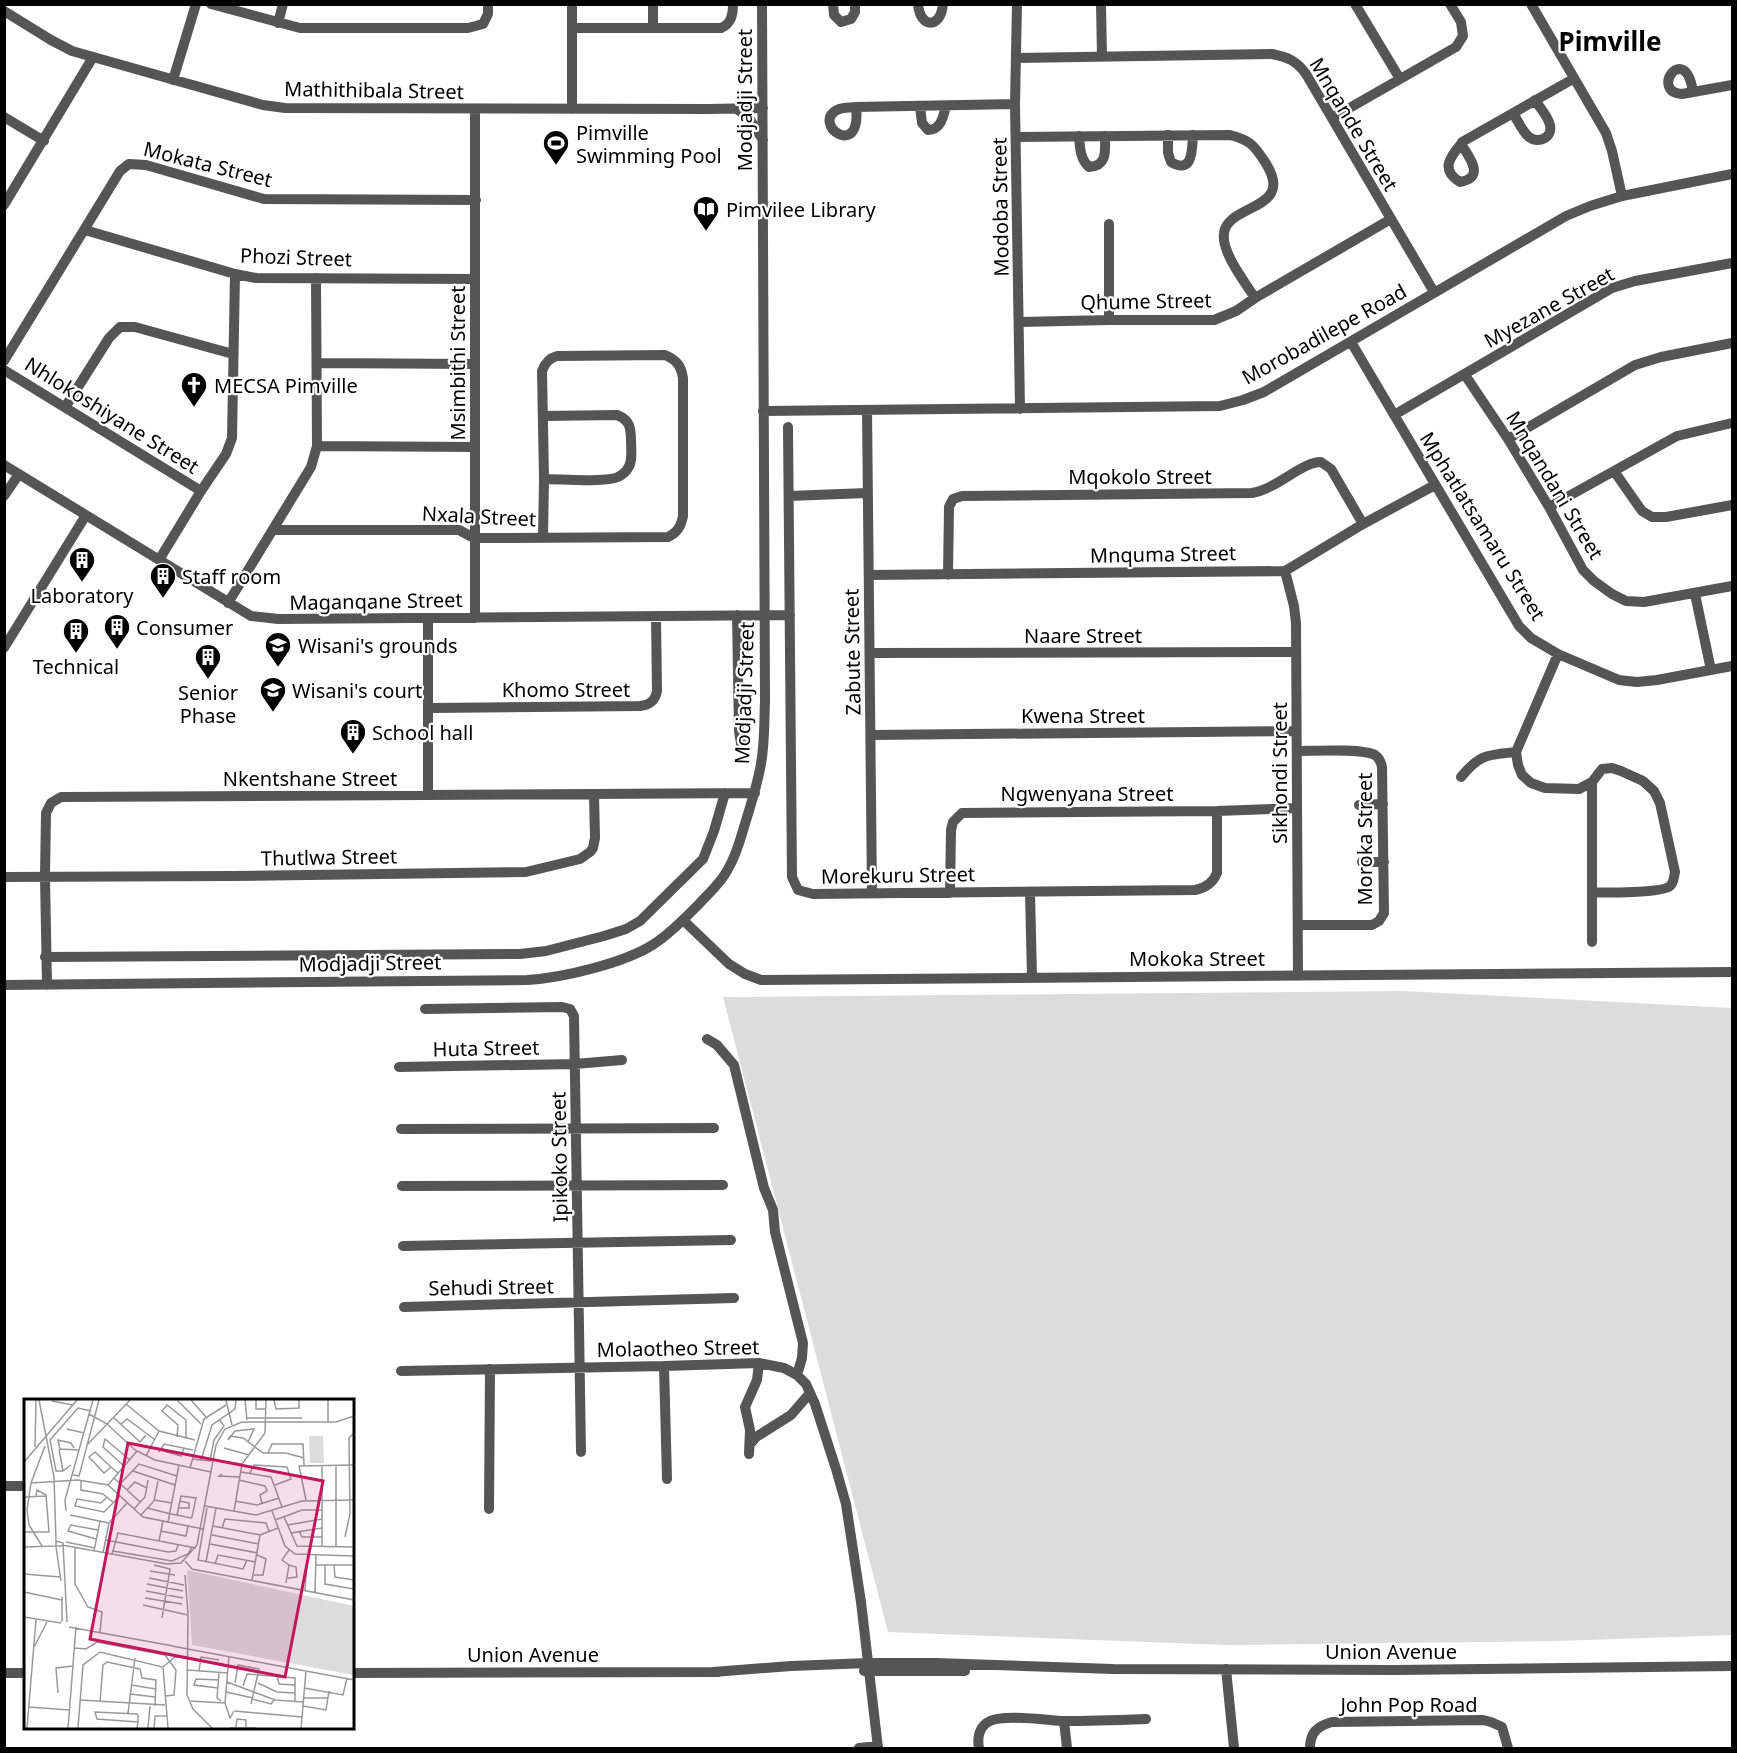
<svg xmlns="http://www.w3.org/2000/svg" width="1737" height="1753" font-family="'Noto Sans',sans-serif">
  <rect width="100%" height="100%" fill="#fff"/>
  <!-- green -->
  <path fill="#dcdcdc" d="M1404,991L1732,1008V1635L1558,1641L1227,1645L888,1632L723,997Z"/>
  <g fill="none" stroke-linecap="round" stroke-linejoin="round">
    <!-- minor -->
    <path stroke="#555" stroke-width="10" d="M211,4L300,28H468L483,24L488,14V4
      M572,4V109
      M653,4V28
      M833,4L834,15L841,22L851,19L855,12V4
      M918,4C920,29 941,29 943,4
      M1017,4L1015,104L1020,409
      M1101,4L1102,56
      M1355,4L1400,79
      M1531,4L1606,133L1612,151L1622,196
      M4,11L51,40L72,51L263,105L285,108L708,109L763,108
      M278,23L283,4
      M572,28H721C731,24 733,15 733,4
      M1016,58L1272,54C1287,57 1296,60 1306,74L1434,292
      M173,80L196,4
      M1693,92C1685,40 1649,92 1682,94L1732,85
      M856,107C862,161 811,124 837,110C843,107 850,108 856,107L1015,104
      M920,107L922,123L928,130C941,130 943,117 946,106
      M475,109V618
      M737,109L749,118L763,140
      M1513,113C1518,121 1522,131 1529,137C1538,144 1553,138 1550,125C1548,116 1540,108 1535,100
      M4,117L44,141
      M1332,118L1456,47L1463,36L1461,22L1450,4
      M1168,135V153L1171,162C1193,175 1192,150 1193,135
      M1079,136C1080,148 1080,159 1089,167C1108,166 1105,150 1105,136
      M1017,137L1230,135C1250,140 1254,145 1265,162C1297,211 1228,203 1224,233C1221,252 1245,282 1255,298
      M1461,144C1469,157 1486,177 1460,182C1440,170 1450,157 1461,144L1462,142L1573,79
      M4,205L93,57
      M85,230L235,274L256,278L475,279
      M1109,320V224
      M1020,322L1109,320H1214L1236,311L1255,298L1391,219
      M1351,342L1519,626L1531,638L1558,654L1619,680L1637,682L1657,680L1732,666
      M4,361L120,171L129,164L146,165L264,199L476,200
      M317,363L474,364
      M4,370L201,491
      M1465,375L1508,439L1549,507L1583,570L1594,581L1612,594L1626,601L1644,602L1732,586
      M66,406L109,338L120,327H135L233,354
      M867,410L872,893
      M763,411L1220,406L1243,400L1264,392L1566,216L1590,206L1622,196L1732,174
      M1394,415L1612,288L1635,281L1732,263
      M543,416L617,415C630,420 631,428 631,441C631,449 633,461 628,468C626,472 622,475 618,477C604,483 561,479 544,479
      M788,427L792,877L798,890L813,894L1195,890C1206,888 1213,883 1217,873V811
      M1508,439L1635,365L1661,357L1732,343
      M317,446L474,447
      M4,465L251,616L278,619L790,615
      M1614,471L1642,511L1652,517H1666L1732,505
      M4,496L19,474
      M789,496L867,493
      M1549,507L1677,436L1732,423
      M274,530H459L474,538H490L668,537C678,532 681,526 683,516V378C681,366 677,360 665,355L557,356C549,358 545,363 542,371L544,479L543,538
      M159,560L201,491L226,454L232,438L235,274
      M1285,571L1294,606L1296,623L1298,976
      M869,575L1285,571L1363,524L1435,485
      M948,575L949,507L953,499L962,496L1252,493C1277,489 1301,462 1321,462L1331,469L1363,524
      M1695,594L1711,670
      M228,603L311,467L317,446L316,278
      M737,615L739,731L742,750
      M428,618V795
      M4,648L86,515
      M871,653L1295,652
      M1558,654L1516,752L1518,765L1522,775L1531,783L1545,788L1579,789L1592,782V942
      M429,708L640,706C650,705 655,701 657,691L656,616
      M871,735L1296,731
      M1297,751C1314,751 1361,748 1375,755C1379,758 1381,762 1382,767L1384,913L1379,921L1372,925H1298
      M1461,777C1480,754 1487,755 1516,752
      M1592,782L1602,769L1612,768L1621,771L1643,781L1654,791L1660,803L1675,872C1674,876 1674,883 1670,886C1663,893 1604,893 1592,892
      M1359,805L1383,804
      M1362,862H1384
      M4,877L232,876L526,872L580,859L590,852L593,848L595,838L594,794
      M1030,892L1032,978
      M950,893L951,830L953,822L962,813L1217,811L1297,808
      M683,920L729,964L745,974L761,980L1732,972
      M45,957L520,954L546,951L604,936L626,929L640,921L703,859L714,831L725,793
      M4,985L527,980C562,978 625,963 654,944C671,933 685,918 699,904C709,893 721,883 728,869C736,856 740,841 744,827C750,808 756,789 760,769C765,747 764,723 765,701L762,4
      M47,985L45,877L46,813L51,803L61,797L755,793
      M425,1009L562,1007L570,1009L574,1016L581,1452
      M707,1039L717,1045L734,1065L764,1188L773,1210L775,1232L803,1343L802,1358L797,1375
      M399,1067L575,1064L622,1060
      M401,1129L714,1128
      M402,1186L723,1185
      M403,1246L731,1240
      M404,1307L734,1298
      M664,1366L667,1479
      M401,1371L664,1366L759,1363L784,1368L797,1375L806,1384L815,1404L836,1469L846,1504L861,1602L878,1748
      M751,1443L756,1437L791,1415L810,1393
      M749,1454L750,1430L745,1407L757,1380L759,1363
      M4,1486H26
      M489,1509L490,1369
      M1226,1669L1234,1748
      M864,1671H965
      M713,1672L791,1666L868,1663H936L1113,1669L1395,1670L1732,1666
      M4,1673H26
      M352,1673L719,1672
      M1064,1721L1067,1748
      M859,1748L878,1746
      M979,1748C977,1738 979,1726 990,1721C1004,1714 1046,1720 1063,1721C1091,1721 1119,1720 1146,1719
      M1310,1748C1310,1733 1317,1726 1332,1722L1483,1720L1491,1722L1502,1727L1508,1748"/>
  </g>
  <!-- icons -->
  <defs>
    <g id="stadium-pin" transform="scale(1.35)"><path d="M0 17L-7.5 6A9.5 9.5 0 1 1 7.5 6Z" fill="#000" stroke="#fff"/><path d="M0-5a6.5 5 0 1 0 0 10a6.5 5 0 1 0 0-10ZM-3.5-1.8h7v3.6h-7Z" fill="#fff"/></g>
    <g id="library-pin" transform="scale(1.35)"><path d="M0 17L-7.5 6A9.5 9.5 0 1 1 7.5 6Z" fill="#000" stroke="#fff"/><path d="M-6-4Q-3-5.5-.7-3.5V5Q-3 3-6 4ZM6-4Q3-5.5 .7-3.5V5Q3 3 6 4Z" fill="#fff"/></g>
    <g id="church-pin" transform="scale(1.35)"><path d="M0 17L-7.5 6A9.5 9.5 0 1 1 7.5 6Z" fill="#000" stroke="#fff"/><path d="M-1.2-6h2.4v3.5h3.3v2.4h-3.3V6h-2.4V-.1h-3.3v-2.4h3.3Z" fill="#fff"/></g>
    <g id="building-pin" transform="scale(1.35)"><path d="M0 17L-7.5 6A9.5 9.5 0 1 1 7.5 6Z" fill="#000" stroke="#fff"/><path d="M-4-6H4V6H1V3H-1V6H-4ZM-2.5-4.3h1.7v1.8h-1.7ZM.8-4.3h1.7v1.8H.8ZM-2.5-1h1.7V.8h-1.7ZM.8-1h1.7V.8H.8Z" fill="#fff"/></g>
    <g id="school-pin" transform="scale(1.35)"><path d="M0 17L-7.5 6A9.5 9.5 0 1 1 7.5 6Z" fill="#000" stroke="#fff"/><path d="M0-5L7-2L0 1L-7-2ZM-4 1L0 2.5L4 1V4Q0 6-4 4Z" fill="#fff"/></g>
  </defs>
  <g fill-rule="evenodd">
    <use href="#stadium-pin" x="556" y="143"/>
    <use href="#library-pin" x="706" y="209"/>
    <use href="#church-pin" x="194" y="385"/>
    <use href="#building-pin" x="82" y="560"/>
    <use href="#building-pin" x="163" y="576"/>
    <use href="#building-pin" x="117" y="627"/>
    <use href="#building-pin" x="76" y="631"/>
    <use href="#school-pin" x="278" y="645"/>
    <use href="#building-pin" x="208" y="657"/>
    <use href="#school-pin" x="273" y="690"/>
    <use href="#building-pin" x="353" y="732"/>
  </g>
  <g text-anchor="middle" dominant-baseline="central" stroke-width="4.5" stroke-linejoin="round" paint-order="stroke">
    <!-- street labels -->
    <g font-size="20" fill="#000" stroke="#fff">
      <text transform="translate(374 90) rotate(1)">Mathithibala Street</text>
      <text transform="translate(744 100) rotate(-90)">Modjadji Street</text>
      <text transform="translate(1354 124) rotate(59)">Mnqande Street</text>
      <text transform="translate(208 164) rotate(14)">Mokata Street</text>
      <text transform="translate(1000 207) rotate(-91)">Modoba Street</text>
      <text transform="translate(296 257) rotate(2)">Phozi Street</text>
      <text transform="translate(1146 301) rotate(-1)">Qhume Street</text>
      <text transform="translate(1549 307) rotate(-29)">Myezane Street</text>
      <text transform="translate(1324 334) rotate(-29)">Morobadilepe Road</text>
      <text transform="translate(457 363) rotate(-90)">Msimbithi Street</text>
      <text transform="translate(112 415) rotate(32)">Nhlokoshiyane Street</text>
      <text x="1140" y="476">Mqokolo Street</text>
      <text transform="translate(1555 485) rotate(59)">Mnqandani Street</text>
      <text transform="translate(479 516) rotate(3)">Nxala Street</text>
      <text transform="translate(1483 526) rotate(58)">Mphatlatsamaru Street</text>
      <text transform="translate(1163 554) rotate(-1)">Mnquma Street</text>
      <text transform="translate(376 601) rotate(-1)">Maganqane Street</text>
      <text x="1083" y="635">Naare Street</text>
      <text transform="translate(852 652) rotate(-91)">Zabute Street</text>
      <text x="566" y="689">Khomo Street</text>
      <text transform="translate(744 693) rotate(-88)">Modjadji Street</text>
      <text x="1083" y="715">Kwena Street</text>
      <text transform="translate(1279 773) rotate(-90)">Sikhondi Street</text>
      <text x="310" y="778">Nkentshane Street</text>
      <text x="1087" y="793">Ngwenyana Street</text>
      <text transform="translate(1364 839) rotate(-90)">Moroka Street</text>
      <text transform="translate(329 857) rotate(-1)">Thutlwa Street</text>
      <text transform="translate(898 875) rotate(-1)">Morekuru Street</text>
      <text x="1197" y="958">Mokoka Street</text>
      <text transform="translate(370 963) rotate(-1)">Modjadji Street</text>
      <text transform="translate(486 1048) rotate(-1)">Huta Street</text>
      <text transform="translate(559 1157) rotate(-91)">Ipikoko Street</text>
      <text transform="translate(491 1287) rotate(-1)">Sehudi Street</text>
      <text transform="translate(678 1348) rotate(-1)">Molaotheo Street</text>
      <text x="1391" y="1651">Union Avenue</text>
      <text x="533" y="1654">Union Avenue</text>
      <text x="1409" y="1704">John Pop Road</text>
    </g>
    <!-- poi labels -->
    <g font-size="20" fill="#000" stroke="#fff" text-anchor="start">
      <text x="576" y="132">Pimville<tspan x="576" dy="23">Swimming Pool</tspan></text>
      <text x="726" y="209">Pimvilee Library</text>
      <text x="214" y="385">MECSA Pimville</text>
      <text x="182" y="576">Staff room</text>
      <text x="82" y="595" text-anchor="middle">Laboratory</text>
      <text x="136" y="627">Consumer</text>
      <text x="298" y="645">Wisani's grounds</text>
      <text x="76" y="666" text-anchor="middle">Technical</text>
      <text x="292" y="690">Wisani's court</text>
      <text x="208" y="692" text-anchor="middle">Senior<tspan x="208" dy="23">Phase</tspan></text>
      <text x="372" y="732">School hall</text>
    </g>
    <!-- district labels -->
    <g font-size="26" font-weight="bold" fill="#000" stroke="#fff">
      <text x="1610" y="41">Pimville</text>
    </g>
  </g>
  <!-- overview -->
  <g transform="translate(24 1399)">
    <rect width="330" height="330" fill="#fff"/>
    <path d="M285,37H299L300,64H286ZM163,171L330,207V276L168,246Z" fill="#dcdcdc"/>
    <path fill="none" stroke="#999" stroke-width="1.5" d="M15,1L30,78L32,142M153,1L177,25M167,1L182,18M202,1L208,26M221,1L223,21M232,1V10H242M250,1L252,10L275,9V1M304,1V23M28,2L49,6M102,5L135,32L171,41M65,15L83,25L111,51L131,61L187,73M90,19L116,43L122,36M223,19H278M97,25L103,20L130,40M47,31L43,30L60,34M206,37L219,39L239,54H262L280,59M206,37L204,41L211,32L230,30L224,43M153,38L154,26L138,12L143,6L162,21V40M64,45L106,1M11,48L12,1M126,48L157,57L160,49M50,49L47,44L34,41L36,50L55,51M200,49L225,56M35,50L39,72L47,66M135,53L140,45L169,51M244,54L248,45H279L280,66M122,57L135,32M168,60L186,62L190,41L200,27L195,20M177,61L188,26L211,10L212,1M198,62L218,65M0,63L53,1M298,66V147M100,67L79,48L81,40L106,61M87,68L80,74L65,58L71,53L87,68L94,74M166,69L180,20L202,6M39,72H32L26,41L54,9L67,12M109,72L151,86M217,73L247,78L258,108M226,74L230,66L263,68L267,80L251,86M198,75L195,77L216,78M49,76L55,77L75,1M90,79L116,103M215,81L241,87L243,92L236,96L238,105M57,82V91L79,95L90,104M7,84L54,81L84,86L119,118L179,130M96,85L115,65L153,77M84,86L113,52M103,91L111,83L123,89M0,98L22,97M83,98L77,104L53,100L51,107L80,113L96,97M130,101L148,104M282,101L275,67L330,66M211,102L233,106L255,99M181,107L232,116L278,102L330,101M123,109L147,115L153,116L167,119L168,118L172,99L157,97L153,116M155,109H165V104L156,102M183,109L174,161L219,170L223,161M110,110L121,98L124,81M42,112L41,101L69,1M210,112L218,65L241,34L242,1M248,112L261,147L271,155L330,157M46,116L85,124M117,116L130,102L134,82M260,118L273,147L330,148M251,121L278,111H298M144,123L155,66M264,126L298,120M189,127L236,136L254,129M198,129L201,120L242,124L245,132M137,132L162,137L164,127M275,132L278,138H298M0,133H25L22,96L13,91L12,98M267,134L298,129M188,136L235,145M321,138L326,115L325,39L330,34M72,140L44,132L47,126L74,131M82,141L144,153L152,152L154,146M135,142L139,122M42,143L71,149M186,145L234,154M38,146L143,165L157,164L173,146L192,46L201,30L218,23H312L330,17M18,147L5,126L3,111L7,84L21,47M38,147H32V142L39,144L43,223M0,148L32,147M32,148L37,182M51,148V185L64,208L78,213L76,233M312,148V66M70,152L76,122M89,152L148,162L164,155L168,148M79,154L85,124L103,104M88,155L94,134L172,149M161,162L168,170L330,201M182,163L192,109M191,165L194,156L232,163M130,166L146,170L138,219M292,166H330M301,166V185L330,190M310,166L311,178L330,181M126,172L151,176M0,175L36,178M161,176L164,215M230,176H239L242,160L233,156M125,179L160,186M264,179L273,178L272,168L265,166M228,181L236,136M262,184L265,166L258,161L265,151M123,185L159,192M281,191L283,166M122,192L159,199M0,193L38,201M291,193L292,156M38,198V223M121,199L158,205M119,206L164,216L163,296L169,310L188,329M0,218L37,224M45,228L149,247M148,247L330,281M10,248L23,223M51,249L62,250L73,243L141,256L152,271L150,296L141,297M205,257L201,304L206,319L210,312M139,268L151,258H164M164,271L204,274M175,272L177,258L195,261M195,274L193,299L197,302M253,277L255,285L271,286M203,283L251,301L279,303M211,284L214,266L235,270L227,305M234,284L253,293L271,294M107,286L132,290M219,287L223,275L271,279V302M194,289L170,286L172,280L195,281M280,289L319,296L323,279M202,293L229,299M34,294L32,269L49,267M106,295L131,298M279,299H304M228,300L247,305L250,301M56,301L141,306M165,302L201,304M76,303L79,266L83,263L116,270L118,279L132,281L131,307M279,307L302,311L305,292M5,308L45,311M211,312L278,318M104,314L111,259M212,328L213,320L222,321V328M3,329L12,221M44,329L52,228M54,329L59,266L76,253L139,268L144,329M113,329L114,323V317L113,315L71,313L73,320L114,323M124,329L126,307M130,329L131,317H143M206,329H232M277,329L282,272"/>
    <path fill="#c2185b" fill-opacity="0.15" stroke="#c2185b" stroke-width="3" d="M104,44L299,82L261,278L66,240Z"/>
    <rect width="330" height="330" fill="none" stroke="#000" stroke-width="3"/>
  </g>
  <!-- border -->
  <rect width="1737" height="1753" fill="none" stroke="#000000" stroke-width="12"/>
</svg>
